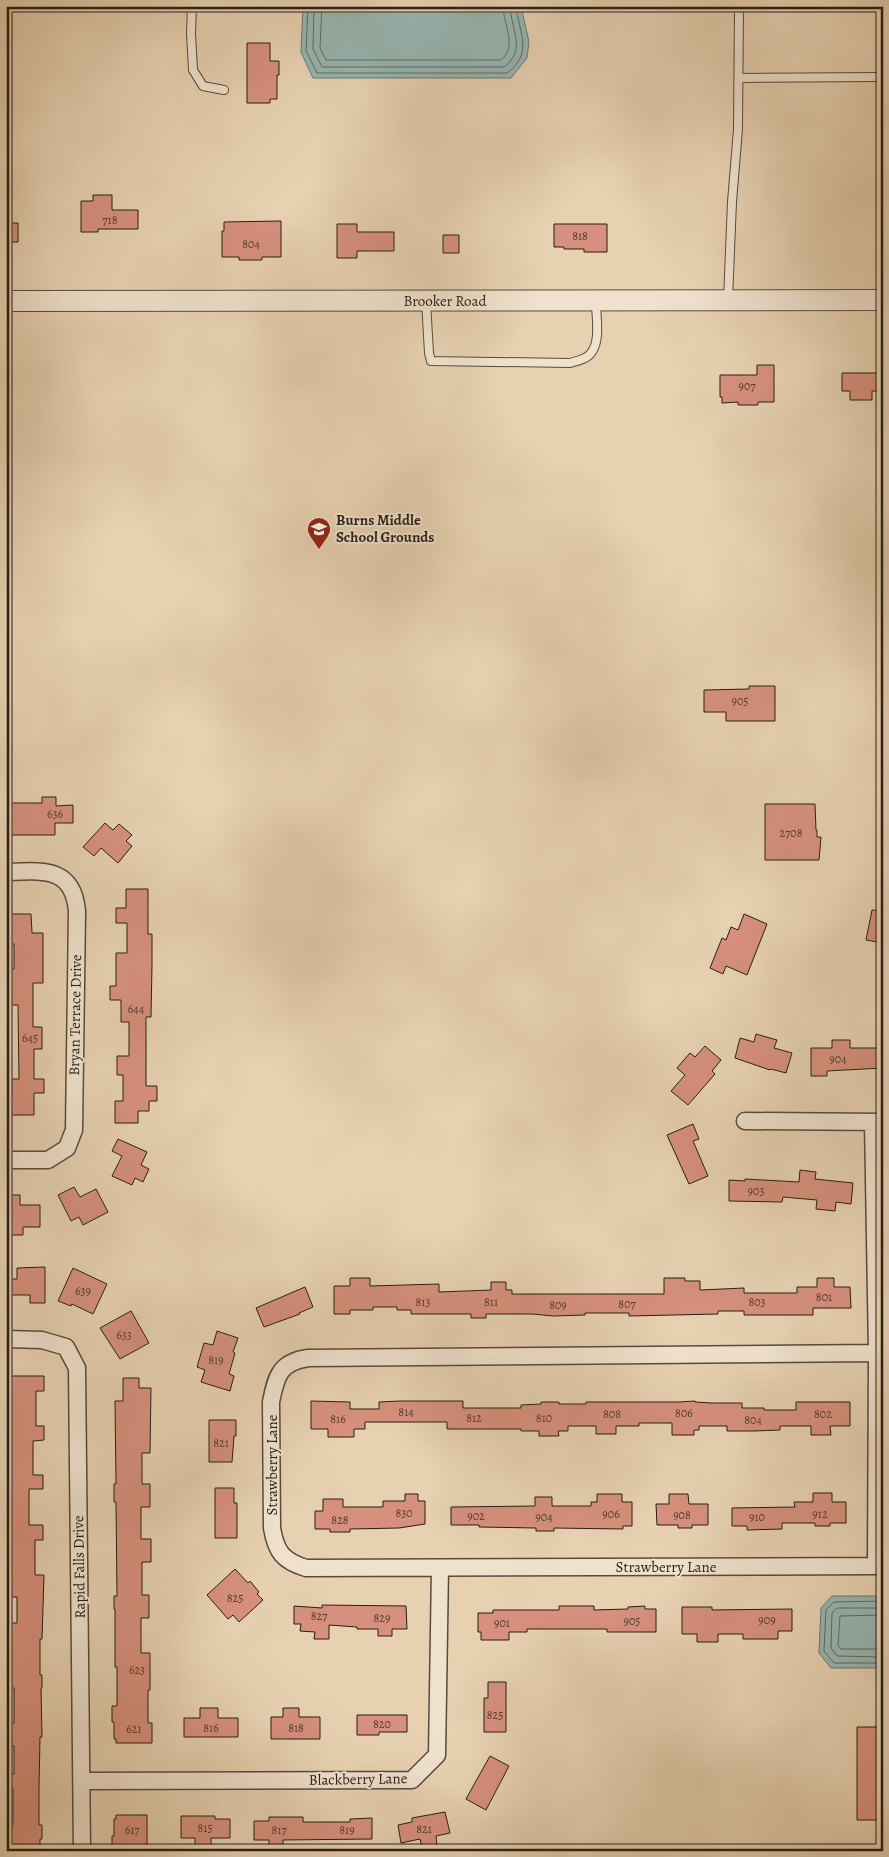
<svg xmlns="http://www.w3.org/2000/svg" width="889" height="1857" font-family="Alegreya,serif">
  <rect width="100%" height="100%" fill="#e7d1b1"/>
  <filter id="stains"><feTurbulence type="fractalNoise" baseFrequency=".004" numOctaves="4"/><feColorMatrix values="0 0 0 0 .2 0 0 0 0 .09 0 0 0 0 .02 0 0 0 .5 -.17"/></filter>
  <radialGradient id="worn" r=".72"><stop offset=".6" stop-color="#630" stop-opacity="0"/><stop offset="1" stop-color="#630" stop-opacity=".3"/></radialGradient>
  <!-- water -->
  <path fill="#97b6b2" stroke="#6a7974" d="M303,6H521L529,42L527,58L511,78H313L301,52Z
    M832,1596H883V1668H831L819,1653L821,1608Z"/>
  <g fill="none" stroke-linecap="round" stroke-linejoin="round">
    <!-- shore -->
    <path stroke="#5f6a64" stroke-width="1" d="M308,6L306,51L317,73H507C534,53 519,33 516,6
      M314,6L313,49L322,67H504C527,50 511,30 510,6
      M322,6L320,48L326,60H501C518,47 503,24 503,6
      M883,1601L834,1602L826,1610L824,1651L834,1663H883
      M883,1608H837L832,1613L831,1648L837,1656L883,1657
      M883,1615L840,1616L838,1646L841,1649H883"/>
  </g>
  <!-- building -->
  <path fill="#d6907d" stroke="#271e16" d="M247,43H270V61H279V75H277V99H270V103H247Z
    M93,195H112V210H138V229H98V232H81V201H93Z
    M281,221V257H262V260H239V257H222V231H224V222Z
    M6,223H18V242H6Z
    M337,224H357V232H394V251H357V258H337Z
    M554,224H607V252H584V249H564V247H554Z
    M443,235H459V253H443Z
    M757,365H774V402H758V405H738V402L722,403V397H720V375H757Z
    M842,373H882V391H872V400H850V391H842Z
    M749,686H775V721H726V712H704V690L749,689Z
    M42,797H56V806L73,805V823H55V835H7L6,803H42Z
    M765,804H815L816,830H817V837H821L819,860H765Z
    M105,823L113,830L119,824L132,835L126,841L132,846L118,863L101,848L94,856L83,847Z
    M126,889H148V934H152V965L151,1017H146V1086H157V1101H149V1111H138V1123H115V1101H123V1075H117V1056H129V1022H121V1000H110V986H116V953H127V923H116V908H126Z
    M872,910L883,911V943L866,940Z
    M6,914H31L32,933H43V983H33V1027H42V1049H34V1079H44V1093H34V1115H12V1108H6V1094H12V1079H19L18,1005H11V1000H6V976H11V969H14V944H6Z
    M744,914L767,924L747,975L726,966L723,974L710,968L722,938L726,940L731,927L738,930Z
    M756,1034L777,1040L774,1048L792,1053L786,1073L771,1069L770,1070L735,1058L740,1038L754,1042Z
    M832,1040H850V1048H883V1068L827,1071V1076H811V1048H832Z
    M705,1046L721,1060L712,1071L715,1074L688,1105L671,1091L685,1075L677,1068L690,1053L695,1057Z
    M693,1124L699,1139L693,1141L708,1176L689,1184L667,1135Z
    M118,1139L147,1152L141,1165L149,1169L143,1182L135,1178L132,1185L112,1176L122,1156L112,1151Z
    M800,1170L816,1172L815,1179L853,1183L851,1204L836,1202L835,1211L816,1209L817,1200L783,1197L782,1202L729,1201V1180L745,1181V1179L799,1182Z
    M74,1187L80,1197L96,1189L108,1212L83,1225L79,1217L71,1221L58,1195Z
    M6,1195H20V1205H40V1227H23V1235H9V1227H6Z
    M45,1267V1303H30V1295H7V1279H17V1268Z
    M73,1268L107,1284L93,1314L72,1304L71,1306L58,1301Z
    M350,1278H370V1286L439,1284V1292L491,1290V1282H506V1290H512V1294H664V1278H685V1281H700V1290L744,1288V1293H797V1287H817V1278H834V1287H850L851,1308H813V1315H744V1311H718V1314L629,1316V1313H585V1315L553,1316L532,1314H486V1318H471V1314H411V1310H397V1307H373V1310H350V1314H334V1286H350Z
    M305,1287L313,1307L299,1313L300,1314L264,1327L256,1308Z
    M131,1311L149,1343L120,1359L100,1328Z
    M217,1331L238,1338L233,1352L235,1353L229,1374L234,1376L230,1391L201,1382L205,1370L197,1367L204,1343L213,1345Z
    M8,1376H44V1391H36V1426H44V1440L33,1441V1475H43V1489H29V1525H43V1540H35V1575H44L42,1639H40V1675H42V1688H41L42,1737H40L39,1788V1825H42V1839H40V1851H6V1825H13V1788H6V1774H14V1746H6V1723H14V1688H6V1623H17V1597H8L7,1525H10Z
    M123,1378H139V1388H151L150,1453H142V1484H150V1507H141V1539H151V1562H142V1595H149V1618H141V1653H150V1690H148V1723H152V1743H116V1739H114V1722H112V1706H117V1667H115V1609H114V1596H117L116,1502H114V1484H116L115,1401H123Z
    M311,1401L350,1402V1409H379V1402L400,1401H463V1408H521V1405L541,1404V1402H559V1404H586V1402H679L695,1401V1402L711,1403H742V1408H764V1410H796V1402H850V1426H830L831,1435H811V1426H780V1430L754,1431H727V1426H699V1430H694V1435H672V1423H639V1426H616V1434H596V1426H568V1431H558L559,1436H539V1431H521V1429H447V1422H365V1429H354V1437H328V1429H311Z
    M209,1420H236V1436H234L232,1462H209Z
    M215,1488H234V1503H237V1538H215Z
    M813,1493H832V1502H846V1523H830V1526H815V1523H782V1529L747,1530V1526H732V1508L795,1507L794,1502H813Z
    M405,1494H418V1501H425V1524L399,1528L350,1529V1532H330V1529H315V1511H323V1499H343V1507H383V1501H405Z
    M597,1494H622V1502H632V1526H623V1529L554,1528V1531H536V1528L479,1527V1525H451V1507L535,1506V1497H552V1506H591V1502H597Z
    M669,1494H688L689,1504H708V1525H692V1528H678V1525H657L656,1504H669Z
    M235,1569L248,1583L250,1581L259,1592L257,1594L263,1600L239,1622L233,1615L228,1619L207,1595Z
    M322,1605L406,1606L407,1629H392V1636H378V1629H357V1627L329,1625V1639H314L315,1632L300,1631L301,1624H294V1606L322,1608Z
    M559,1606H594V1610L628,1609V1607L645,1606V1609H656V1632H607V1629H527V1632H509V1640H481V1632H478V1613H493V1610H559Z
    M682,1607H712V1610L792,1609V1631H778V1639H743V1634H718V1642H697V1634H682Z
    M488,1682H506V1732H484V1698H488Z
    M200,1708H218V1718H238V1737H184V1718H200Z
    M283,1708H299V1717H320V1739H271V1717H283Z
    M357,1715H407V1732H379V1735H357Z
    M857,1727H883V1820H857Z
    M490,1756L509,1766L486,1810L466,1799Z
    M445,1812L450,1833L436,1836L437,1845L422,1848L420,1839L401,1843L398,1825L412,1822V1818Z
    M116,1815H147V1851H112V1836H114V1819H116Z
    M181,1816H215V1819H230V1838H211V1848H195V1838H181Z
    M269,1817H303V1822H350V1819L372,1818V1839L283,1840V1850H269V1840H254V1821H269Z"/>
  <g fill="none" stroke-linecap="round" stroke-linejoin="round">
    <!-- service casing -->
    <g stroke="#574b3d" stroke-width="10">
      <path id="service" d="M192,6L191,33L193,70L203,86L224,90
        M739,78L883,77
        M728,300L732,202L738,129L739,6
        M426,301L429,353L431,361L570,363C577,361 587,359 591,353C601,341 596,317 596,302"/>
    </g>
    <!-- minor casing -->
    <g stroke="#574b3d" stroke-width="19">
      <path id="minor" d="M6,872C42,871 73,866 77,911L74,1130L67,1148L48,1160H6
        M745,1121L883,1122
        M873,1122L877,1353L876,1566
        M6,1339L42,1340L66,1347L77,1368L82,1851
        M877,1353L308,1358C280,1362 276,1376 271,1402L272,1528C276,1552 283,1561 306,1568L883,1566
        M82,1781L412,1780L437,1755L440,1568"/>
    </g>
    <!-- tertiary casing -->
    <g stroke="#574b3d" stroke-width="22">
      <path id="tertiary" d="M6,301L883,300"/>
    </g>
    <!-- service -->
    <use href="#service" stroke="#efe1cc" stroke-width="8"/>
    <!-- minor -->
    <use href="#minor" stroke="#efe1cc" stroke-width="16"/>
    <!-- tertiary -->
    <use href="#tertiary" stroke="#efe1cc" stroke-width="20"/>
  </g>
  <!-- icons -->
  <defs>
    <g id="school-pin" transform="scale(1.25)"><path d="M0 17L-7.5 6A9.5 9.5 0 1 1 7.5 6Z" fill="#8f2418" stroke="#efe1cc"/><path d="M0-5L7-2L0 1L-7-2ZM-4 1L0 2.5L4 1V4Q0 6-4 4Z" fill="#fff"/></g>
  </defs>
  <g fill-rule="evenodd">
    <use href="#school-pin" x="319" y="529"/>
  </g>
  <g text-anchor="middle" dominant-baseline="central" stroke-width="4" stroke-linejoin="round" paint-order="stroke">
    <!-- number labels -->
    <g font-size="12" fill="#533a30">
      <text x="110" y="220">718</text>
      <text x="580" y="236">818</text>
      <text x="251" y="244">804</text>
      <text x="747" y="386">907</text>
      <text x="740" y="701">905</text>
      <text x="55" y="814">636</text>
      <text x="791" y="833">2708</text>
      <text x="136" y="1009">644</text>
      <text x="30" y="1038">645</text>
      <text x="838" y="1059">904</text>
      <text x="756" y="1191">903</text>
      <text x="83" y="1291">639</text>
      <text x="824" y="1297">801</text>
      <text x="423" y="1302">813</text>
      <text x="491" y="1302">811</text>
      <text x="757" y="1302">803</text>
      <text x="627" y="1304">807</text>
      <text x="558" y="1305">809</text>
      <text x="124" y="1335">633</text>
      <text x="216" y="1360">819</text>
      <text x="406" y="1412">814</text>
      <text x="684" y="1413">806</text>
      <text x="612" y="1414">808</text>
      <text x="823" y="1414">802</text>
      <text x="474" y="1418">812</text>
      <text x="544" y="1418">810</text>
      <text x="338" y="1419">816</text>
      <text x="753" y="1420">804</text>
      <text x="221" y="1443">821</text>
      <text x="404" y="1513">830</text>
      <text x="611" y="1514">906</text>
      <text x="820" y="1514">912</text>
      <text x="682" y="1515">908</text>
      <text x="476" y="1516">902</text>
      <text x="544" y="1517">904</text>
      <text x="757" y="1517">910</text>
      <text x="340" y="1520">828</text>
      <text x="235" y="1598">825</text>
      <text x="319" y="1616">827</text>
      <text x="382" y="1618">829</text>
      <text x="767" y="1620">909</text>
      <text x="632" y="1621">905</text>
      <text x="502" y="1623">901</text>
      <text x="137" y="1670">623</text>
      <text x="495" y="1715">825</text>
      <text x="382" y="1724">820</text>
      <text x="211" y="1728">816</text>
      <text x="296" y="1728">818</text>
      <text x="134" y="1729">621</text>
      <text x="205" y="1828">815</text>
      <text x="424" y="1829">821</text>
      <text x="132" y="1830">617</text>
      <text x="279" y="1830">817</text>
      <text x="347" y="1830">819</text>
    </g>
    <!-- street labels -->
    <g font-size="15" fill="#271e16" stroke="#efe1cc">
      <text x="445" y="301">Brooker Road</text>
      <text transform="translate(75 1015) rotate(-89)">Bryan Terrace Drive</text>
      <text transform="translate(272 1465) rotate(-90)">Strawberry Lane</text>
      <text transform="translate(79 1567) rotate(-91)">Rapid Falls Drive</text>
      <text x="666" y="1567">Strawberry Lane</text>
      <text transform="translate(358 1779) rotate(-1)">Blackberry Lane</text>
    </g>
    <!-- poi labels -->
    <g font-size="15" font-weight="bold" fill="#271e16" stroke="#efe1cc" text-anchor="start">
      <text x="336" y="520">Burns Middle<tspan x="336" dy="17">School Grounds</tspan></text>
    </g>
  </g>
  <!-- margin -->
  <rect width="889" height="1857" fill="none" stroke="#e7d1b1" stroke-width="25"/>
  <rect x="8" y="8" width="874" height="1842" fill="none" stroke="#271e16" stroke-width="2.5"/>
  <rect x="12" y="12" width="864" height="1832" fill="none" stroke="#271e16"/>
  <rect width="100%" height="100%" filter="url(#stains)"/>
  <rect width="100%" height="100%" fill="url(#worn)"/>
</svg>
